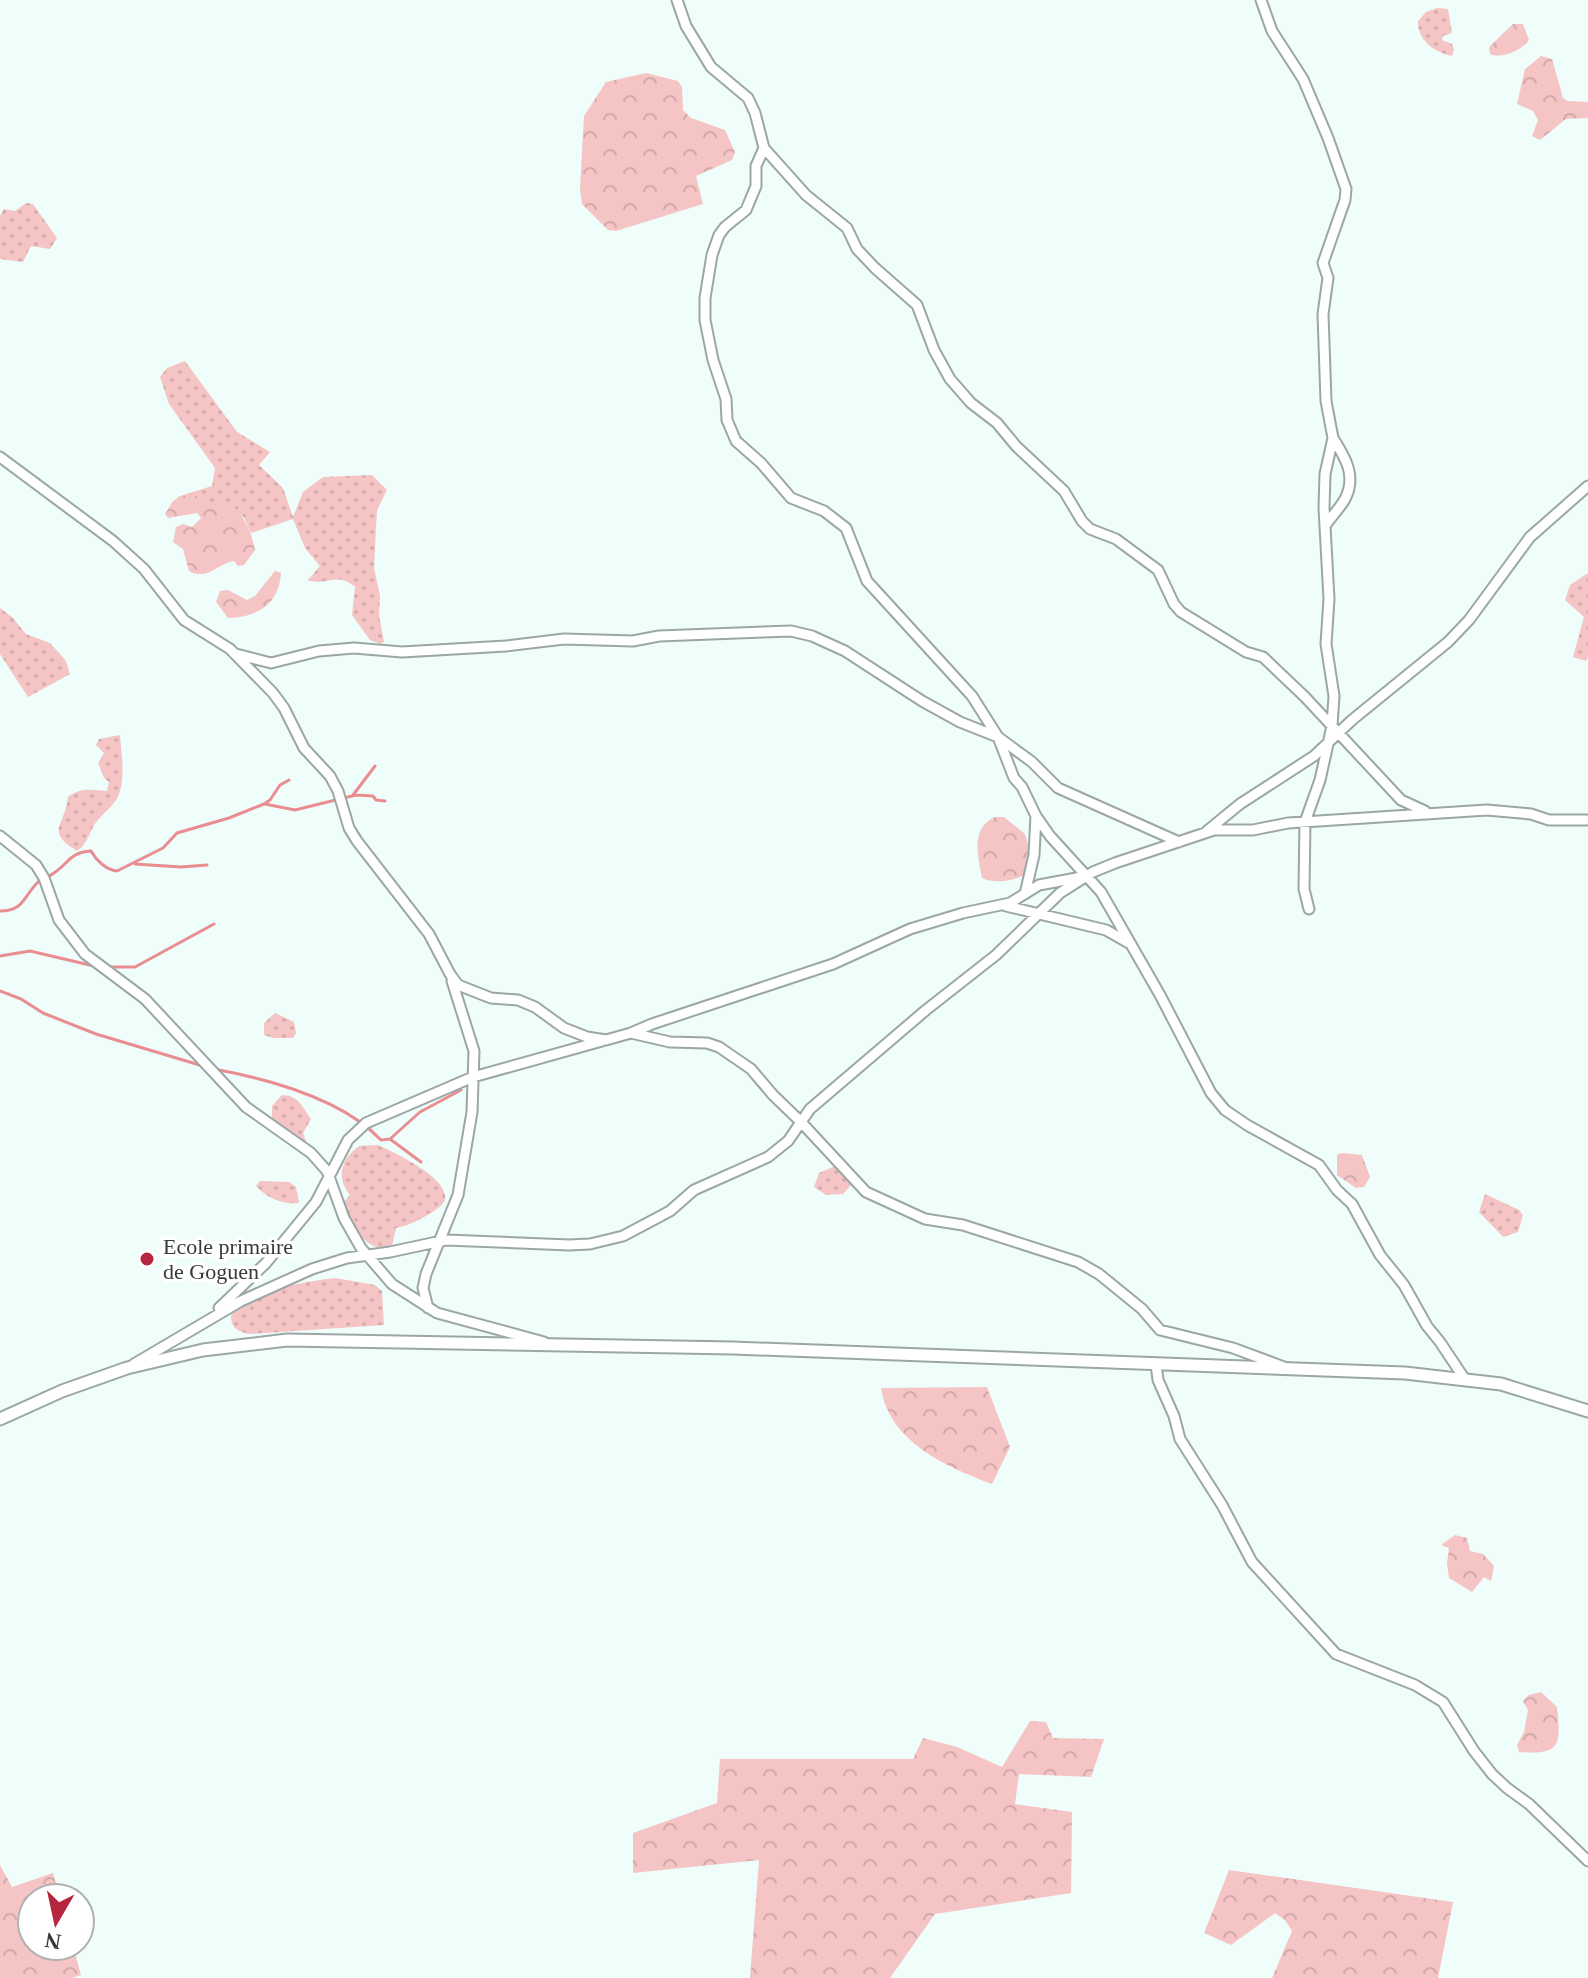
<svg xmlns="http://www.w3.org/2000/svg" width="1588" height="1978" font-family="Georgia,serif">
  <defs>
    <pattern id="grass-dots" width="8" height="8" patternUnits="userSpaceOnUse" patternTransform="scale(2)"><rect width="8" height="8" fill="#f5c4c4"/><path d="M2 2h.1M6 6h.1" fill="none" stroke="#d3a9a9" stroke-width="1.8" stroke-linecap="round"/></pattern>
    <pattern id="forest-crowns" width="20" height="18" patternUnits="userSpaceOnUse" patternTransform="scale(2)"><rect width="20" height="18" fill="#f5c4c4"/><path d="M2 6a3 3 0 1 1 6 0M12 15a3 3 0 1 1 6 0" fill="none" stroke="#d3a9a9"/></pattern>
  </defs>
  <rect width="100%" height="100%" fill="#effdfb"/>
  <!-- grass -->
  <path fill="url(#grass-dots)" d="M1437,8L1448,9L1452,33L1443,36L1442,40L1452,44L1454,50L1452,56C1435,53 1417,40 1418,21L1426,12Z
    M26,203L33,204L57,238L50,249L31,246L23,262L0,259V216L4,209L15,211Z
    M185,361L237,432L270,452L259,465L283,488L293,517L303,492L323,477L372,475L387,490L377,510L374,568L380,596L379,615L384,642L380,644L370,640L352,615L355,587C336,571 326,587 308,580L320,566L305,548L293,519L251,533L244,517L222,503L213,506L197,496H180L212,486L215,468L169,404L160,377L167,368Z
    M1588,573V656L1586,661L1573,657L1584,617L1565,600L1570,585Z
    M0,608L12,617L26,634L50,643L66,661L70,674L28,697L0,654Z
    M120,735C121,755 127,782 116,800C110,809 100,816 94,825C88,836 87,844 77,851C44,830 65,827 68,797C80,787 93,790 107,791L109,782L104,778L98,763L104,753L96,745L99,739Z
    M275,1013L294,1022L296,1033L293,1038H273L264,1035V1023Z
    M282,1095C298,1095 302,1106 311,1119L303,1133L306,1141L302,1143L272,1121V1106Z
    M378,1145C393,1152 450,1178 445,1200C443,1206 436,1209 431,1213C419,1220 410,1225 396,1228L392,1246C368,1256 349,1224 343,1203L350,1195C335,1177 342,1158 359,1146Z
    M835,1166L851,1185L843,1194L826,1195L814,1187L819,1173Z
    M260,1181L289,1182L296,1187L299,1203C283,1205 267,1198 256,1186Z
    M1485,1194L1519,1210L1523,1215L1518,1232L1503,1237L1479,1212Z
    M335,1278L375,1285L382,1291L384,1325L249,1334C237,1331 231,1328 231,1315C257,1290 300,1282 335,1278Z"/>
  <!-- forest -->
  <path fill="url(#forest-crowns)" d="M1513,24H1523L1529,40C1520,51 1503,59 1490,54L1489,47Z
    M1541,56L1552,59L1563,98L1568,101L1588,102V118L1566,119L1540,140L1532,136L1538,120L1533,111L1517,104L1525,69Z
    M646,73L678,81L682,87L683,110L691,118L725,130L735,152L732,160L696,176L703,204L616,231L608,230L582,204L580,189L584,116L606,82Z
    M180,496H197L213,505L229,502C244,515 251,530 255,550L244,565L238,566L234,561C216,564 208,581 189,571L183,549L173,542L176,527L183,524L192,527L201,518L197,513L168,518L165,514L173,501Z
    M275,571L281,573C279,604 258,617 228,618L216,602L220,591L228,590L247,600L255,596Z
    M995,817H1004L1025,834L1029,848L1026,874C1014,881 995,884 982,878C978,856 970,828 995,817Z
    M1342,1153L1362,1155L1370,1177L1364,1187L1356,1188L1337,1175V1155Z
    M987,1387L1010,1447L992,1484C947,1467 889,1442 881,1388Z
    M1455,1535L1467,1538L1470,1551L1483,1554L1494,1566L1491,1581L1484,1577L1472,1592L1449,1578L1447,1563L1449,1548L1441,1545Z
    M1541,1692L1557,1707C1561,1746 1561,1755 1519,1752L1517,1745L1524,1732L1528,1710L1523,1701L1529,1695Z
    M1030,1721L1046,1722L1053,1738L1104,1739L1091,1777L1019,1774L1015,1804L1072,1812L1071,1893L935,1914L890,1978H750L759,1860L633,1873V1833L717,1803L720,1759H913L923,1738L957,1747L1002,1767Z
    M0,1865L12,1887L53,1873L60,1898H32V1946H73L81,1975L72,1978H0Z
    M1229,1870L1453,1902L1438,1978H1272L1292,1931L1285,1920L1275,1913L1231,1945L1204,1933Z"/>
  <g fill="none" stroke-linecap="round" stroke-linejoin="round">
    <!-- stream -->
    <path stroke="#ea8d91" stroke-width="3" d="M353,795L375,766
      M265,804L295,810L356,795L373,796L376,800L385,801
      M135,864L181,867L207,865
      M0,911C24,911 23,897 38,882C42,878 49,877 54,873C68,864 70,852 91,851C96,860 106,870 117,871L163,848L177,833L229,818L264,804L270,800L280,785L289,780
      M0,956L30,951L94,966
      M109,967H135L214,924
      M0,991L21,999L43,1013L96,1034L203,1066
      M214,1069C268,1079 342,1099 381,1140L390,1139L420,1112L461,1090
      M390,1139L421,1162"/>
    <!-- minor casing -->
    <g stroke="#9ba7a5" stroke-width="13">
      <path id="minor" d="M677,0L686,26L711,67L748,98L755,113L764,148L756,166V186L746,210L725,227L719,235L712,255L705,298V320L713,360L726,399L727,420L736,441L761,463L791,498L824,511L846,528L867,581L972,696L998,737L1014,778L1022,787L1036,816L1050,836L1101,892L1160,995L1211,1093L1225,1110L1247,1125L1319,1165L1337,1190L1352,1204L1380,1255L1404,1285L1427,1326L1440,1342L1464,1378
        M1261,0L1272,31L1303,79L1328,138L1346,189L1345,200L1323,263L1328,278L1323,314L1326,401L1333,438L1325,474L1324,508L1329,599L1326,644L1334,696L1332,726L1320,780L1305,822L1304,889L1309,909
        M764,148L806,195L847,228L857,249L875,268L917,305L934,350L950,379L971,403L997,423L1016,446L1064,491L1082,521L1090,529L1116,539L1158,570L1174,604L1181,612L1246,652L1263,657L1305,697L1401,800L1425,811
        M0,457L113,541L144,569L184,620L230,649L273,693L284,708L304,748L330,776L338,791L349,828L357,841L429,934L450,974L458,985L491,998L518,1000L535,1007L564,1028L587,1037L606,1040L631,1033L670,1042L707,1043L719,1047L751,1069L773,1095L801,1122L866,1192L925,1219L963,1225L1078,1262L1099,1274L1142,1309L1160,1330L1233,1348L1284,1367
        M1325,526C1331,517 1340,508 1345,499C1357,476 1345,457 1333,438
        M236,654L271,663L319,651L354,648L402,652L506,646L564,639L633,641L659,636L791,631L812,636L845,651L922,701L960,722L998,737L1032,762L1058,788L1179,842
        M1207,831L1240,804L1314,756L1352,720L1448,642L1469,620L1530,537L1588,486
        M0,836L36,865L44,878L59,920L85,954L145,999L246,1107L311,1153L327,1171L344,1218L361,1248L392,1284L437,1313L544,1342
        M1025,894L1034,855L1036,816
        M1006,906L1106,930L1129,943
        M631,1033L652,1024L833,964L910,929L963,913L1010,903L1039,885L1082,877
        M219,1308L266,1263L316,1202L348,1140L366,1123L473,1077L602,1041
        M428,1308L423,1288L426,1274L458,1195L472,1112L474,1051L452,981
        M134,1364L241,1301L312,1269L347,1258L390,1252L446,1240L569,1245L590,1244L623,1236L670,1211L694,1190L768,1157L788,1141L810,1109L926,1010L996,955L1060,893L1093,872L1115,863L1214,830H1253L1288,823L1487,810L1531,814L1549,820H1588
        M1156,1364L1158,1380L1174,1416L1180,1439L1222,1505L1252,1562L1336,1654L1415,1685L1443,1702L1474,1751L1492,1774L1507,1788L1529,1804L1588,1861"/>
    </g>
    <!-- tertiary casing -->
    <g stroke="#9ba7a5" stroke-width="15">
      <path id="tertiary" d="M0,1419L62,1391L127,1368L203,1350L287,1340L733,1348L1405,1373L1501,1384L1588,1411"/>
    </g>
    <!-- minor -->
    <use href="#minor" stroke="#fff" stroke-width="9"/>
    <!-- tertiary -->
    <use href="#tertiary" stroke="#fff" stroke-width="11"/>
  </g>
  <!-- markers -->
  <circle fill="#b7263f" stroke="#fff" stroke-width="3" cx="147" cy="1259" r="8"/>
  <g text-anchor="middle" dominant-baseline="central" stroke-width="7" stroke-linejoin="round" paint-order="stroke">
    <!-- poi labels -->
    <g font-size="22" fill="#363b3a" stroke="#fff" text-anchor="start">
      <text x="163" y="1246">Ecole primaire<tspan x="163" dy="25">de Goguen</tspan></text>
    </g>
  </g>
  <!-- north arrow -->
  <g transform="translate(56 1922) rotate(189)"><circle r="38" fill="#ffffff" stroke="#afb1b0" stroke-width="2"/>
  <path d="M0-6L14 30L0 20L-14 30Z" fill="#b7263f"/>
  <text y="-12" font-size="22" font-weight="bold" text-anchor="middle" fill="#363b3a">N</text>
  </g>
</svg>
